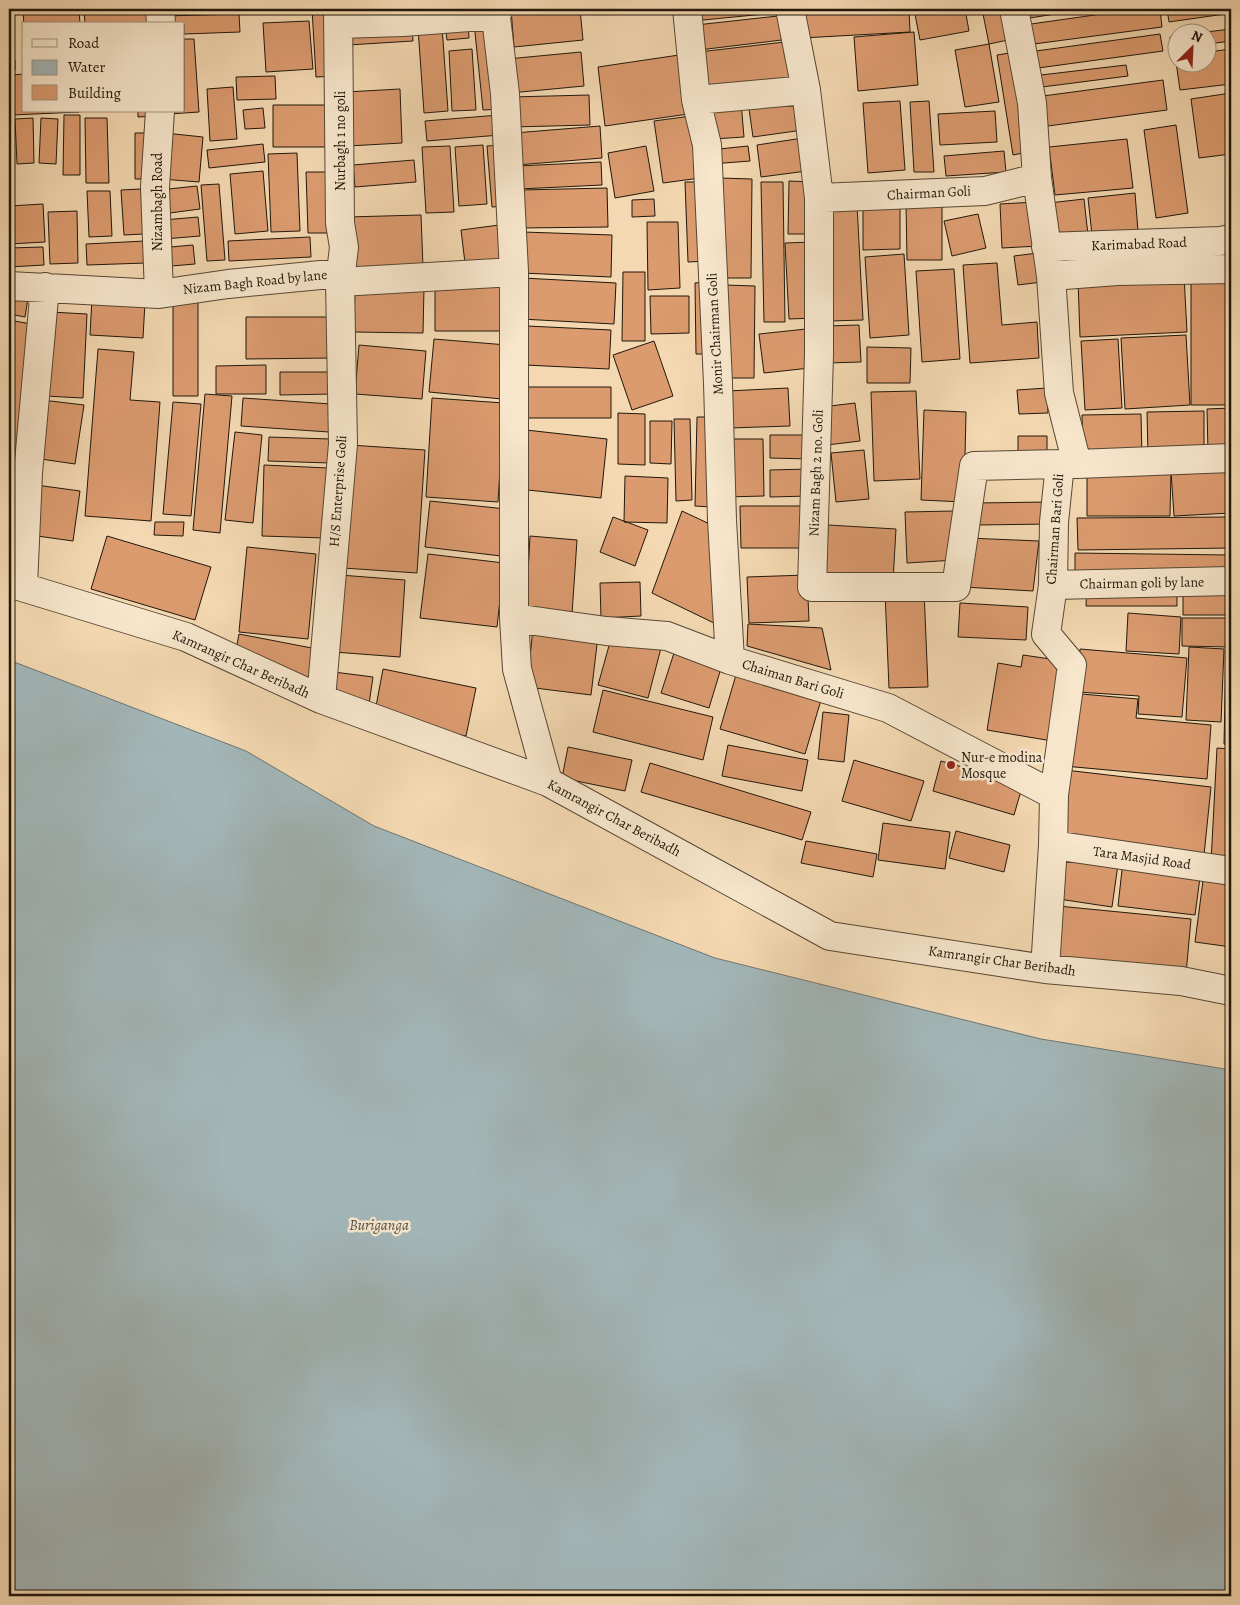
<svg xmlns="http://www.w3.org/2000/svg" width="1240" height="1605" font-family="Alegreya,serif">
  <rect width="100%" height="100%" fill="#f3d8b1"/>
  <filter id="stains"><feTurbulence type="fractalNoise" baseFrequency=".004" numOctaves="4"/><feColorMatrix values="0 0 0 0 .2 0 0 0 0 .09 0 0 0 0 .02 0 0 0 .5 -.17"/></filter>
  <radialGradient id="worn" r=".72"><stop offset=".6" stop-color="#630" stop-opacity="0"/><stop offset="1" stop-color="#630" stop-opacity=".3"/></radialGradient>
  <!-- water -->
  <path fill="#a2b6b8" stroke="#6e7673" d="M9,660L246,751L374,826L715,958L1041,1039L1231,1070V1596H9Z"/>
  <!-- building -->
  <path fill="#db9b6f" stroke="#21170b" d="M9,9H11V55H9Z
    M23,9H79L80,24H24V27Z
    M84,9H150V24H85Z
    M312,9H333L337,76L316,77Z
    M511,9H580L583,40L514,47Z
    M692,9H784L785,12L693,21Z
    M839,9H909L910,32L802,38L800,11Z
    M914,9H965L969,31L920,40Z
    M982,9H1007L1013,39L989,44Z
    M1021,9H1088L1023,19Z
    M1137,9H1160L1162,27L1034,44L1031,24Z
    M1167,9H1224L1225,14L1169,22Z
    M239,14L240,32L184,34V24H164V16Z
    M787,15L790,39L699,50L696,25Z
    M492,20L501,109L483,110L474,23Z
    M309,21L313,69L266,72L263,23Z
    M468,23L469,38L447,40L445,25Z
    M412,26L413,41L348,45L347,28Z
    M442,26L448,111L424,113L418,28Z
    M1231,29V41L1208,44V32H1206Z
    M914,32L918,85L858,91L854,37Z
    M1160,34L1163,51L1038,68L1036,51Z
    M1178,36V48H1171L1170,37Z
    M184,39H194L199,112L169,114V111H184Z
    M793,41L798,85L704,96L699,52Z
    M989,44L999,102L965,107L955,50Z
    M472,49L476,110L452,111L449,51Z
    M1231,49V84L1180,90L1175,55H1178V62H1208V52Z
    M581,52L584,86L510,93L507,59Z
    M1016,52L1033,151L1013,155L997,55Z
    M679,55L688,114L605,126L598,67Z
    M15,60V70H9V61Z
    M1126,65L1128,76L1042,87L1041,75Z
    M24,74V111L79,112L13,115L11,75Z
    M275,76L276,99L237,100L236,77Z
    M1163,80L1167,110L1048,126L1043,96Z
    M233,87L237,139L210,141L207,89Z
    M400,89L402,143L348,146L346,92Z
    M1231,93V154L1199,158L1191,99Z
    M589,95L590,125L512,127L511,97Z
    M799,96L803,130L753,137L748,102Z
    M900,101L905,170L868,173L863,103Z
    M929,101L934,172H914L910,102Z
    M741,102L744,137L713,139L711,104Z
    M273,105H328V147H273Z
    M263,108L265,128L245,129L243,110Z
    M138,111H155V116L138,117Z
    M995,111L997,142L940,145L938,114Z
    M64,115H80V175H63Z
    M499,115L500,135L427,141L425,121Z
    M691,116L700,178L663,183L654,121Z
    M33,118L34,163L17,164L15,119Z
    M41,118L58,119L56,164L39,163Z
    M85,118H107L109,183H86Z
    M1176,125L1188,213L1156,218L1144,130Z
    M600,126L602,158L517,165L514,133Z
    M135,133H153L154,179H135Z
    M165,133L203,137L199,182L161,179Z
    M803,138L807,171L761,177L757,145Z
    M1127,139L1133,188L1055,195L1049,147Z
    M263,144L265,162L209,168L207,150Z
    M483,145L487,204L459,206L455,147Z
    M502,145L507,206L492,207L487,146Z
    M450,146L454,212L426,213L422,147Z
    M646,146L654,191L615,198L608,153Z
    M748,146L750,161L711,164L709,150Z
    M1004,151L1006,172L946,176L944,156Z
    M297,153L300,231L271,232L268,154Z
    M414,160L416,182L355,187L353,165Z
    M601,162L602,185L519,189L518,166Z
    M263,171L268,231L235,234L230,174Z
    M306,172H334L335,233H308Z
    M720,178L752,179L751,278H718Z
    M789,181L813,182L812,234H788Z
    M685,182H703L706,261L688,262Z
    M761,182H783L785,322H764Z
    M219,184L225,260L207,261L201,185Z
    M197,186L200,209L162,214L159,190Z
    M607,188L608,227L521,228L520,190Z
    M141,189L144,234L124,235L121,190Z
    M87,191H110L112,236L89,237Z
    M1135,193L1138,231L1092,235L1088,198Z
    M654,199L655,216L632,217V200Z
    M863,199H900V249L863,250Z
    M1084,199L1088,235L1052,238L1049,203Z
    M906,201H942V260H907Z
    M1036,202L1039,246L1002,248L1000,204Z
    M43,204L45,242L9,244V206Z
    M857,204L863,320L830,321L824,205Z
    M77,211L78,263L50,264L48,212Z
    M978,214L986,248L952,256L944,221Z
    M421,215L423,267L349,269L347,217Z
    M198,217L200,236L164,239L163,220Z
    M647,222H678L680,288L648,290Z
    M507,224L511,258L465,263L461,230Z
    M523,232L612,235L611,277L522,273Z
    M310,237L311,257L229,261L228,241Z
    M145,241L146,263L87,265L86,244Z
    M813,242L815,318L789,319L785,243Z
    M193,245L195,264L160,267L159,248Z
    M43,247L44,265L9,267V248Z
    M1038,253L1042,282L1018,285L1014,256Z
    M904,254L909,335L870,338L865,257Z
    M997,263L1002,325L1037,322L1039,358L970,363L963,265Z
    M954,269L960,359L922,362L916,271Z
    M623,272H645V341H622Z
    M1191,272H1231V405H1191Z
    M1184,275L1187,332L1080,337L1078,280Z
    M523,278L616,283L614,324L521,319Z
    M708,282L710,354H696L695,283Z
    M725,285L755,286L754,378H724Z
    M435,286H509V331H435Z
    M355,287L424,288L423,333L354,332Z
    M9,295L28,298L25,317L9,314Z
    M650,296H689V333L651,334Z
    M92,298L145,302L143,338L90,335Z
    M173,298H198V396H173Z
    M50,312L87,314L83,398L45,396Z
    M246,317H330L331,358L246,359Z
    M9,320L31,324L13,531H9Z
    M859,325L861,362L827,363L826,326Z
    M527,326L611,330L609,369L525,365Z
    M806,329L810,368L764,373L759,334Z
    M1186,335L1190,405L1125,409L1121,338Z
    M434,339L507,345L502,399L429,392Z
    M1118,339L1122,408L1085,410L1081,341Z
    M654,341L673,396L632,410L613,355Z
    M359,345L426,351L422,399L355,394Z
    M867,347L911,348L910,383H867Z
    M98,349L134,352L130,400L160,402L151,521L85,516Z
    M266,365V394H216V366Z
    M280,372H333V394L280,395Z
    M528,387H611V418H528Z
    M788,388L790,426L730,428L728,391Z
    M1047,388L1048,413L1019,414L1017,390Z
    M916,391L920,479L874,481L871,392Z
    M205,394L232,396L220,533L193,530Z
    M243,398L331,404L329,432L241,426Z
    M432,398L504,403L498,502L426,497Z
    M42,400L84,405L75,464L34,458Z
    M173,402L201,404L191,516L163,514Z
    M855,403L860,441L827,445L822,407Z
    M1231,408V451L1208,452L1207,409Z
    M924,410L966,412L964,502L921,500Z
    M1204,411V455H1148L1147,412Z
    M618,413L645,414V465L618,464Z
    M1141,414L1142,458L1083,460L1082,415Z
    M697,417H713L711,507L695,506Z
    M674,419H690L692,500L676,501Z
    M650,421H672L671,464L650,463Z
    M526,430L607,439L601,498L519,489Z
    M235,432L262,435L253,523L225,520Z
    M770,435H812L811,459L770,458Z
    M1018,436H1047V456H1018Z
    M269,437L330,439V463L268,461Z
    M724,439H763L764,496L725,497Z
    M350,445L425,450L417,573L343,568Z
    M864,450L869,499L836,502L831,453Z
    M264,465L328,468L325,538L262,536Z
    M1231,468V513L1174,516L1171,471Z
    M809,469V496L770,497V470Z
    M1087,471H1171L1170,516H1087Z
    M625,476L668,478L667,523L624,522Z
    M36,485L80,491L73,541L30,535Z
    M430,501L506,509L501,556L425,547Z
    M1049,502L1050,524L977,525L976,503Z
    M740,506H802V548H741Z
    M682,511L714,526L718,625L652,593Z
    M954,511L956,560L907,563L905,512Z
    M613,517L648,530L635,566L600,552Z
    M1231,517V548L1078,550L1077,518Z
    M155,522H184L183,536L154,535Z
    M828,525L896,529L893,581L826,578Z
    M107,536L211,567L195,620L91,589Z
    M530,536L577,540L572,614L526,611Z
    M967,538L1039,541L1033,591L963,587Z
    M247,547L316,554L308,639L239,632Z
    M1075,553L1229,555V579L1075,577Z
    M428,554L504,563L497,627L420,618Z
    M340,575L405,580L400,657L334,652Z
    M807,575L809,621L749,623L747,577Z
    M640,582L641,616L601,618L600,583Z
    M1183,583L1231,584V615H1183Z
    M1087,584H1177V606H1086Z
    M924,590L928,687L889,688L885,592Z
    M960,603L1028,607L1026,640L958,637Z
    M1128,613L1181,617L1179,654L1126,651Z
    M1182,618H1231V647L1182,646Z
    M748,624L822,628L831,670L747,646Z
    M533,628L598,636L591,695L527,687Z
    M239,634L317,649L315,681L236,650Z
    M612,635L661,648L648,698L598,685Z
    M1189,647L1224,649L1221,722L1186,720Z
    M1080,649L1187,658L1182,717L1138,714L1139,696L1077,692Z
    M1226,649H1231V745L1224,744Z
    M675,650L722,665L709,708L661,693Z
    M1023,655L1071,662L1058,742L987,730L998,663L1021,667Z
    M383,669L476,688L466,736L374,717Z
    M334,672L373,677L369,704L331,699Z
    M736,675L821,700L805,754L720,729Z
    M603,690L713,717L703,760L593,732Z
    M1070,693L1138,699L1136,718L1211,725L1207,779L1064,766Z
    M823,712L849,715L844,762L818,759Z
    M728,745L808,760L802,791L722,776Z
    M568,747L632,760L625,791L562,778Z
    M1217,748L1231,749V863L1211,862Z
    M854,760L924,781L911,821L842,801Z
    M941,761L1023,784L1014,815L933,791Z
    M650,763L811,812L802,840L641,792Z
    M1065,770L1211,787L1204,855L1057,838Z
    M883,823L950,832L945,869L878,860Z
    M956,831L1010,845L1004,872L949,858Z
    M806,841L877,854L873,877L801,863Z
    M1058,849L1119,857L1112,907L1052,898Z
    M1123,861L1201,870L1195,915L1118,906Z
    M1204,873L1231,877V947L1195,942Z
    M1058,906L1191,919L1186,974L1053,961Z"/>
  <g fill="none" stroke-linecap="round" stroke-linejoin="round">
    <!-- street casing -->
    <g stroke="#564734" stroke-width="30">
      <path id="street" d="M160,9L161,24
        M338,9L340,223L344,247L341,273
        M495,9L505,94L514,272V618L517,669L548,782
        M687,9L696,100L707,145L718,383L722,520L730,660
        M790,9L806,90L819,198V355L812,587H956L974,466L1060,464
        M1014,9L1032,103L1037,178L1051,276L1059,393L1077,464H1060L1054,522L1053,585L1046,634L1072,665L1054,795L1053,845L1045,969
        M339,24L403,22L496,15L499,9
        M696,100L806,90
        M819,198L985,191L1037,178
        M1046,247L1220,241L1231,239
        M1051,276L1117,271L1231,269
        M9,286L159,294L228,284L341,273L340,282L514,272
        M159,294L155,187L160,111
        M1077,464L1231,458
        M9,583L186,637L321,699L548,782L830,936L1045,969L1181,981L1231,991
        M1053,585L1231,581
        M23,586L28,473L45,287
        M514,618L606,631L667,636L730,660L888,708L1054,795
        M321,699L343,444L340,282
        M1053,845L1231,871"/>
    </g>
    <!-- street -->
    <use href="#street" stroke="#f7e6cc" stroke-width="28"/>
  </g>
  <!-- markers -->
  <circle fill="#8f2418" stroke="#f7e6cc" stroke-width="2" cx="951" cy="765" r="5"/>
  <g text-anchor="middle" dominant-baseline="central" stroke-width="5" stroke-linejoin="round" paint-order="stroke">
    <!-- street labels -->
    <g font-size="14" fill="#21170b" stroke="#f7e6cc">
      <text transform="translate(340 141) rotate(-90)">Nurbagh 1 no goli</text>
      <text transform="translate(929 193) rotate(-3)">Chairman Goli</text>
      <text transform="translate(157 202) rotate(-90)">Nizambagh Road</text>
      <text transform="translate(1139 244) rotate(-2)">Karimabad Road</text>
      <text transform="translate(255 282) rotate(-6)">Nizam Bagh Road by lane</text>
      <text transform="translate(715 334) rotate(-93)">Monir Chairman Goli</text>
      <text transform="translate(816 473) rotate(-88)">Nizam Bagh 2 no. Goli</text>
      <text transform="translate(338 491) rotate(-86)">H/S Enterprise Goli</text>
      <text transform="translate(1055 529) rotate(-86)">Chairman Bari Goli</text>
      <text transform="translate(1142 583) rotate(-1)">Chairman goli by lane</text>
      <text transform="translate(241 664) rotate(24)">Kamrangir Char Beribadh</text>
      <text transform="translate(793 679) rotate(17)">Chaiman Bari Goli</text>
      <text transform="translate(614 818) rotate(28)">Kamrangir Char Beribadh</text>
      <text transform="translate(1142 858) rotate(8)">Tara Masjid Road</text>
      <text transform="translate(1002 961) rotate(8)">Kamrangir Char Beribadh</text>
    </g>
    <!-- poi labels -->
    <g font-size="14" fill="#21170b" stroke="#f7e6cc" text-anchor="start">
      <text x="961" y="757">Nur-e modina<tspan x="961" dy="16">Mosque</tspan></text>
    </g>
    <!-- water labels -->
    <g font-size="15" font-style="italic" fill="#4e4f48" stroke="#f7e6cc">
      <text x="379" y="1225">Buriganga</text>
    </g>
  </g>
  <!-- margin -->
  <rect width="1240" height="1605" fill="none" stroke="#f3d8b1" stroke-width="30"/>
  <rect x="10" y="10" width="1220" height="1585" fill="none" stroke="#21170b" stroke-width="2.5"/>
  <rect x="15" y="15" width="1210" height="1575" fill="none" stroke="#21170b"/>
  <!-- legend -->
  <rect x="22" y="22" width="162" height="90" fill="#f7e6cc" stroke="#a1937f"/>
  <rect x="32" y="39" width="25" height="8" fill="#f7e6cc" stroke="#a1937f"/>
  <text x="68" y="48" font-size="15" fill="#21170b">Road</text>
  <rect x="32" y="60" width="25" height="15" fill="#a2b6b8" stroke="#a1937f"/>
  <text x="68" y="72" font-size="15" fill="#21170b">Water</text>
  <rect x="32" y="85" width="25" height="15" fill="#db9b6f" stroke="#a1937f"/>
  <text x="68" y="98" font-size="15" fill="#21170b">Building</text>
  <!-- north arrow -->
  <g transform="translate(1192 48) rotate(24)"><circle r="24" fill="#f7e6cc" stroke="#a1937f"/>
  <path d="M0-4L9 19L0 12L-9 19Z" fill="#8f2418"/>
  <text y="-8" font-size="14" font-weight="bold" text-anchor="middle" fill="#21170b">N</text>
  </g>
  <rect width="100%" height="100%" filter="url(#stains)"/>
  <rect width="100%" height="100%" fill="url(#worn)"/>
</svg>
